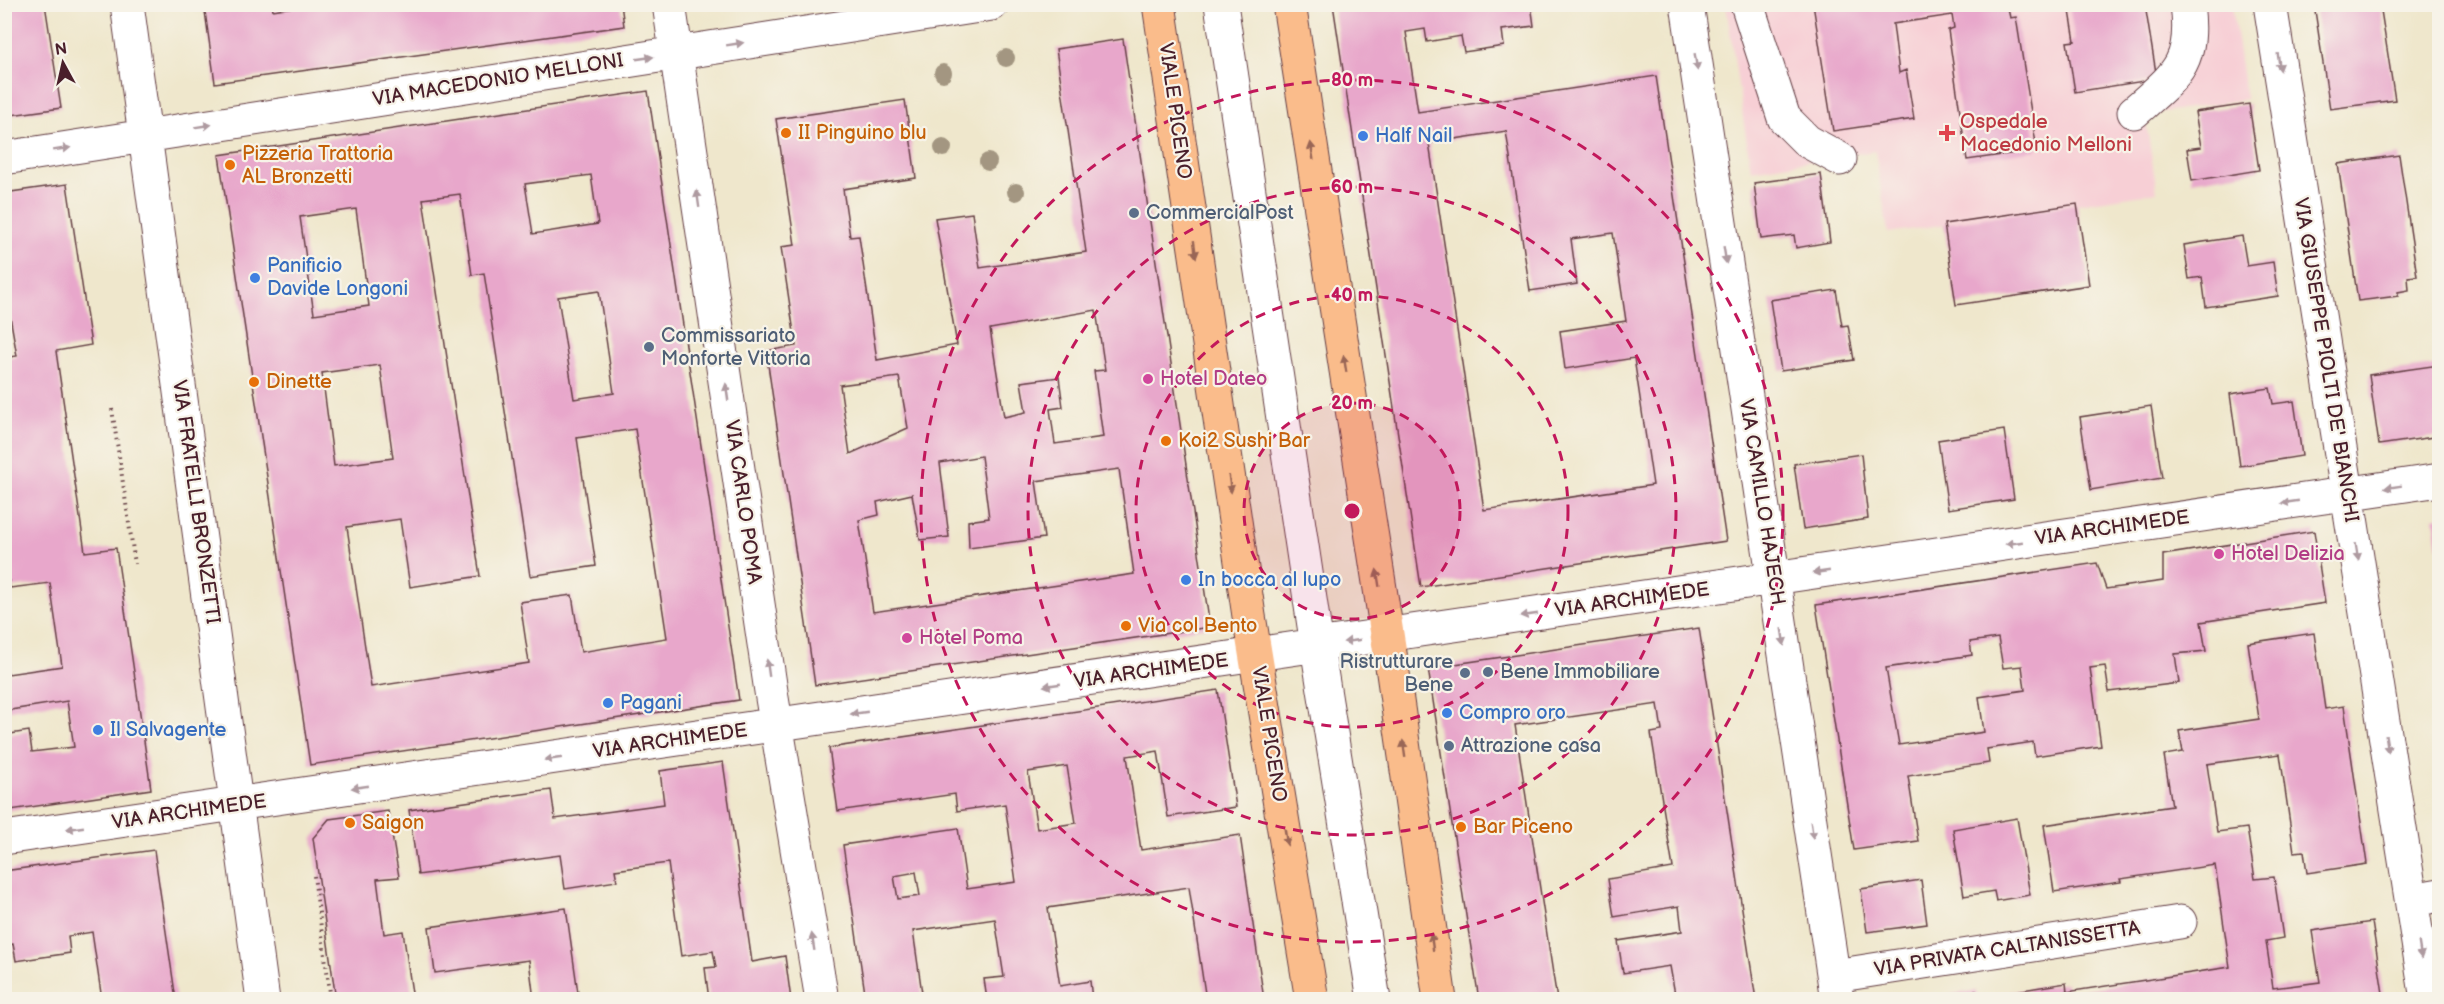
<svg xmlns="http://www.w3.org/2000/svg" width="2444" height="1004" font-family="'Balsamiq Sans',sans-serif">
  <rect width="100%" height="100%" fill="#f7f3e8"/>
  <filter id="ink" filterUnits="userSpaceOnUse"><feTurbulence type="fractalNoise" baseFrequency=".0167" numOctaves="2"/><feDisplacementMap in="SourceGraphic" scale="12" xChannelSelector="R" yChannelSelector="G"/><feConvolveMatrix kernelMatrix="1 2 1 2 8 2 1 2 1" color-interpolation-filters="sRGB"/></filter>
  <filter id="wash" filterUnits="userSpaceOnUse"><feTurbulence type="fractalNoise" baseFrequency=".008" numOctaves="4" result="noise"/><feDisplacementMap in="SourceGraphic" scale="24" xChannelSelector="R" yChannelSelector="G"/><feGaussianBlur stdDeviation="1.35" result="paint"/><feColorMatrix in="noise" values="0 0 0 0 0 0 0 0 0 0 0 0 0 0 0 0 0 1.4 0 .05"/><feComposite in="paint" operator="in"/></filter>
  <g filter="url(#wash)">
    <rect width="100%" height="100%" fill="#efe7cc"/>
    <!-- built -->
    <path fill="#f7cfd5" d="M1726,5H2232L2246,99L2145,115L2157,192L1888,233L1875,151L1751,170Z"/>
    <g id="blocks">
      <!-- building -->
      <path fill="#e8a7cb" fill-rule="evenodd" d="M4,4H45L61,108L4,116Z
        M204,4H272L273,10L315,4H621L624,26L215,83Z
        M1333,4H1531L1534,26L1502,30L1504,46L1464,52L1461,36L1427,42L1425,29L1406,32L1418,112L1656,76L1726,541L1421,587ZM1506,131L1530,291L1577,284L1571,239L1613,233L1626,321L1560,331L1565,369L1634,358L1653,485L1484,510L1429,143Z
        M1813,4H2007L2010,18L2016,17L2037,150L1967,160L1948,30L1954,28L1952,15L1893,24L1899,73L1906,70L1914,119L1833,131Z
        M2314,4H2380L2395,100L2330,109Z
        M2069,5H2145L2157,79L2075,92L2067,42L2075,41Z
        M1123,39L1210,627L815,685L766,351L796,346L781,247L795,245L776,119L905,100L916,178L843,189L850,237L859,236L877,360L957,345L935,218L972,213L980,268L1086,252L1056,49ZM1096,310L1105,370L1094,371L1103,437L1055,444L1050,409L1063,407L1059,377L1021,382L1026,412L1004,417L990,329ZM899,377L908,428L850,454L840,385ZM981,456L989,518L968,521L969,548L1044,538L1036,481L1119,469L1134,574L873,612L859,520L879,515L877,502L912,494L920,540L949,537L940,463Z
        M648,91L739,700L310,765L219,155ZM591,175L598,224L533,234L525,184ZM460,194L472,275L484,273L530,576L596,566L577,438L635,429L667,638L581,652L572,595L520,602L529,663L371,687L347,527L400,519L410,587L480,576L423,199ZM356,209L369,306L314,314L300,217ZM599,291L614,393L574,399L558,297ZM380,365L393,458L334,466L322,373Z
        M2249,104L2259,170L2192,181L2187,149L2201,147L2195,112Z
        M2399,155L2417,276L2408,277L2409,290L2398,292V296L2358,301L2338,164Z
        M1821,174L1830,242L1796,248L1794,235L1761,239L1754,183Z
        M67,184L91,345L56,351L85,552L116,548L151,789L4,811V735L29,731L32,752L74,747L67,701L4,711V659L8,674L62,666L50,583L10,588L4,550V358L17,356L4,282V193Z
        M2077,204L2089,285L1956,305L1944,224Z
        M2242,236L2247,266L2273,262L2278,296L2206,307L2202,277L2189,279L2184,245Z
        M1836,290L1842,326L1848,325L1854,360L1781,371L1770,300Z
        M2439,365L2440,436L2379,445L2369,375Z
        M2270,388L2273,404L2294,401L2302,456L2240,466L2230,394Z
        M2151,406L2162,478L2091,490L2080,417Z
        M2004,430L2014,499L1948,509L1938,440Z
        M1861,454L1868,519L1803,529L1794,464Z
        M2440,516V547H2438L2434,517Z
        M2314,531L2325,603L2201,622L2206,651L2175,654L2179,683L2109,692L2105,666L2090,668L2101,746L2035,756L2033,742L1987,749L1989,763L1908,776L1918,841L1854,850L1816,605L2097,563L2106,589L2163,581V555ZM1998,638L2003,668L2022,666L2025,690L1979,697L1984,732L1899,745L1886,668L1972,655L1970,642Z
        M1699,628L1756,1000H1676L1670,966L1623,973L1618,941L1682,931L1679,906L1614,917L1608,879L1673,868L1651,733L1662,731L1658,704L1515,725L1557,1000H1479L1428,668Z
        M2314,633L2325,709L2344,706L2367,864L2307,873L2304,851L2294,852L2280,754L2207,764L2217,832L2247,828L2255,879L2274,877L2283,938L2266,941L2273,988L2320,982L2312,931L2372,922L2384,1000H1998L1997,994L2066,983L2067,992L2230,967L2215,865L2120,879L2121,882L2054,892L2044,825L2172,806L2164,755L2183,752L2179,731L2259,719L2248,643Z
        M1218,690L1236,807L1168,817L1158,751L1127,756L1141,850L1240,835L1264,1000H1206L1189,887L1048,908L1060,986L1090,981L1092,1000H987L984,979L1004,977L995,919L913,931L923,1000H866L843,845L958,828L967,889L1016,882L1005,804L957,811L955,794L838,811L829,748ZM1067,766L1076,823L1037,829L1028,772ZM916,872L920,896L898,899L894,876Z
        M723,762L752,962L785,956L791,1000H709L705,968L716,967L713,951L681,956L668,863L615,870L617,881L565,889L560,855L418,875L409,810L551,790L555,819L664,804L660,771Z
        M388,811L399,877L377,879L384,934L403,931L413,1000H336L313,838L329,819Z
        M2017,818L2030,895L1996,901L1994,891L1964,896L1953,829Z
        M154,850L176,1000H102L92,932L68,936L70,953L16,961L13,944L4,945V871Z
        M1921,880L1927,924L1867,932L1861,889Z
        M566,908L579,1000H534L529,960L435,973L429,927Z
        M1976,991L1977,1000H1924V998Z"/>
    </g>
  </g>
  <g filter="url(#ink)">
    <use href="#blocks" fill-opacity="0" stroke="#633d43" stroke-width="1.5"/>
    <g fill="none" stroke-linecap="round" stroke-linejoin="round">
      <!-- minor casing -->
      <g stroke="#633d43" stroke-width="35">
        <path id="minor" d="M127,4L263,1000
          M669,4L772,698L822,1000
          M1221,4L1317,646L1374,1000
          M1687,4L1837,1000
          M1747,4L1784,118L1807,141L1840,159
          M2270,4L2427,1000
          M2134,112C2176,75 2195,64 2187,4
          M4,158L992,4
          M4,838L2440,480
          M2412,900L2440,895
          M1834,976L2180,922"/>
      </g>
      <!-- major casing -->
      <g stroke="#633d43" stroke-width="35">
        <path id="major" d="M1159,4L1249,616L1312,1000
          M1289,4L1392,666L1440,1000"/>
      </g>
      <!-- path -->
      <path stroke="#633d43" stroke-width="4" stroke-dasharray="1.5 4.5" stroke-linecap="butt" d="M112,409L135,564
        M314,876L331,1000"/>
      <!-- minor -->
      <use href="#minor" stroke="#fff" stroke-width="33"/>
      <!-- major -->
      <use href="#major" stroke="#fabc8b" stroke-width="33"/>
    </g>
    <!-- trees -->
    <g fill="#a39681">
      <circle cx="1006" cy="58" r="9"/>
      <circle cx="943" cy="73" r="9"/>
      <circle cx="943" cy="148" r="9"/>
      <circle cx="988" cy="162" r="9"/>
      <circle cx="1016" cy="192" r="9"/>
    </g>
    <!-- one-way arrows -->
    <defs><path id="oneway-solid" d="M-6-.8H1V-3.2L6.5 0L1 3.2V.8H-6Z" transform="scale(1.5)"/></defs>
    <g fill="#ae9aa0">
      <use href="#oneway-solid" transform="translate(735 44) rotate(-9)"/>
      <use href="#oneway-solid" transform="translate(645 58) rotate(-8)"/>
      <use href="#oneway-solid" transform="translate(1696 62) rotate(81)"/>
      <use href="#oneway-solid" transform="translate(2279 62) rotate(81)"/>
      <use href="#oneway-solid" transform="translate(203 126) rotate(-9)"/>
      <use href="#oneway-solid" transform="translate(62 149) rotate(-9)"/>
      <use href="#oneway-solid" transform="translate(698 199) rotate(-98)"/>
      <use href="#oneway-solid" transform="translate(1725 255) rotate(81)"/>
      <use href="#oneway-solid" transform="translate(727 392) rotate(-98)"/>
      <use href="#oneway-solid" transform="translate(2393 487) rotate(171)"/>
      <use href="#oneway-solid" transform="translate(2290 502) rotate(172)"/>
      <use href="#oneway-solid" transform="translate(2014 543) rotate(172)"/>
      <use href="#oneway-solid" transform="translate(2357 552) rotate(81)"/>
      <use href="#oneway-solid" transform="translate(1821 572) rotate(172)"/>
      <use href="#oneway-solid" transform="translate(1529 615) rotate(172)"/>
      <use href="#oneway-solid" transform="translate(1783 637) rotate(81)"/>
      <use href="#oneway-solid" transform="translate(1352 641) rotate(172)"/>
      <use href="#oneway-solid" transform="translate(768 668) rotate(-98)"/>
      <use href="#oneway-solid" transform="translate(1052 685) rotate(172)"/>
      <use href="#oneway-solid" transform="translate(859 713) rotate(172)"/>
      <use href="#oneway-solid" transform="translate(2387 744) rotate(81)"/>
      <use href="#oneway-solid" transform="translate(553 759) rotate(172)"/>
      <use href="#oneway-solid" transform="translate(360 787) rotate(172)"/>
      <use href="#oneway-solid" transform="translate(75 828) rotate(172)"/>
      <use href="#oneway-solid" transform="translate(1812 830) rotate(81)"/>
      <use href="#oneway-solid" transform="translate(813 942) rotate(-99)"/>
      <use href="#oneway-solid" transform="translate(2420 950) rotate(81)"/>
    </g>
    <g fill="#996656">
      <use href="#oneway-solid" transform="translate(1312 151) rotate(-99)"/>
      <use href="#oneway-solid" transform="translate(1195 249) rotate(82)"/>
      <use href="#oneway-solid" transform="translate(1345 364) rotate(-99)"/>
      <use href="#oneway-solid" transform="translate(1230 484) rotate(82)"/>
      <use href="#oneway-solid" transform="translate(1378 578) rotate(-99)"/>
      <use href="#oneway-solid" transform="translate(1404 749) rotate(-98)"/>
      <use href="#oneway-solid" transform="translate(1286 837) rotate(81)"/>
      <use href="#oneway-solid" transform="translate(1432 942) rotate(-98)"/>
    </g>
  </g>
  <!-- distance rings -->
  <circle cx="1352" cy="511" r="108" fill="#c2185b" fill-opacity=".12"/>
  <g fill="none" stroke="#c2185b" stroke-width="3" stroke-dasharray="10 8">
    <circle cx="1352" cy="511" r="108"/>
    <circle cx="1352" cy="511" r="216"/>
    <circle cx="1352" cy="511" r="324"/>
    <circle cx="1352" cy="511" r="431"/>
  </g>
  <!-- markers -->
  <g fill="#e8710a" stroke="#f7f3e8" stroke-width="2">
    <circle cx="786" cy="133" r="6"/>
    <circle cx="230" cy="165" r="6"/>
    <circle cx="254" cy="382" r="6"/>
    <circle cx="1166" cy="441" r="6"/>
    <circle cx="1126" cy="626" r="6"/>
    <circle cx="350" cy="823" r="6"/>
    <circle cx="1461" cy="827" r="6"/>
  </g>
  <path fill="#e0444e" stroke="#f7f3e8" stroke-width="2" d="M1944 124h6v6h6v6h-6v6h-6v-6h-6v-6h6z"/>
  <g fill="#3f7fe0" stroke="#f7f3e8" stroke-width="2">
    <circle cx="1363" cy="136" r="6"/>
    <circle cx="255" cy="278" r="6"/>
    <circle cx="1186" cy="580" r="6"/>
    <circle cx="608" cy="703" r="6"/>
    <circle cx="1447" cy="713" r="6"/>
    <circle cx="98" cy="730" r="6"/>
  </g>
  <g fill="#5c6f8a" stroke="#f7f3e8" stroke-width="2">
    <circle cx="1134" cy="213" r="6"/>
    <circle cx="649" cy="347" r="6"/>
    <circle cx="1488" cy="672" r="6"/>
    <circle cx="1465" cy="673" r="6"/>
    <circle cx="1449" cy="746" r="6"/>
  </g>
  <g fill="#d1479c" stroke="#f7f3e8" stroke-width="2">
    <circle cx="1148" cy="379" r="6"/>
    <circle cx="2219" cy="554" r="6"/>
    <circle cx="907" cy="638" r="6"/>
  </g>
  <g text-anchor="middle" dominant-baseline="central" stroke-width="4.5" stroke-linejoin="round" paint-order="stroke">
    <!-- street labels -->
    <g font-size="20" fill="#4a1f2b" stroke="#f7f3e8">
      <text transform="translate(498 80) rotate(-9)">VIA MACEDONIO MELLONI</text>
      <text transform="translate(1175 111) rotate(82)">VIALE PICENO</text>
      <text transform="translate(2326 360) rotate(81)">VIA GIUSEPPE PIOLTI DE' BIANCHI</text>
      <text transform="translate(196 502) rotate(82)">VIA FRATELLI BRONZETTI</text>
      <text transform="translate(743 502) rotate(82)">VIA CARLO POMA</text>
      <text transform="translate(1762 502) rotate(81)">VIA CAMILLO HAJECH</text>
      <text transform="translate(2112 528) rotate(-8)">VIA ARCHIMEDE</text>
      <text transform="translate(1632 600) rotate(-8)">VIA ARCHIMEDE</text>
      <text transform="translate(1151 671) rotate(-8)">VIA ARCHIMEDE</text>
      <text transform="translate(1269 734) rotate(81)">VIALE PICENO</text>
      <text transform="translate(670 741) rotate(-8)">VIA ARCHIMEDE</text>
      <text transform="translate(189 812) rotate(-8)">VIA ARCHIMEDE</text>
      <text transform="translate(2007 949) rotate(-9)">VIA PRIVATA CALTANISSETTA</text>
    </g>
    <!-- health labels -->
    <g font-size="20" fill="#be3a42" stroke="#f7f3e8" text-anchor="start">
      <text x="1960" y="122">Ospedale<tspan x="1960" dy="23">Macedonio Melloni</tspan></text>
    </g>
    <!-- food labels -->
    <g font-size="20" fill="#c56008" stroke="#f7f3e8" text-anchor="start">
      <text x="798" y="133">II Pinguino blu</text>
      <text x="242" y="154">Pizzeria Trattoria<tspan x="242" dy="23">AL Bronzetti</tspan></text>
      <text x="266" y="382">Dinette</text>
      <text x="1178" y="441">Koi2 Sushi Bar</text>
      <text x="1138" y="626">Via col Bento</text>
      <text x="362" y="823">Saigon</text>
      <text x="1473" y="827">Bar Piceno</text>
    </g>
    <!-- shop labels -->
    <g font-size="20" fill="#366cbe" stroke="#f7f3e8" text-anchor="start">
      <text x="1375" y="136">Half Nail</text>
      <text x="267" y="266">Panificio<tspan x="267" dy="23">Davide Longoni</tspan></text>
      <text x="1198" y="580">In bocca al lupo</text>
      <text x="620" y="703">Pagani</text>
      <text x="1459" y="713">Compro oro</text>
      <text x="110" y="730">Il Salvagente</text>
    </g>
    <!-- service labels -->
    <g font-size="20" fill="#4e5e75" stroke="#f7f3e8" text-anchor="start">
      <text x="1146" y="213">CommercialPost</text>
      <text x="661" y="336">Commissariato<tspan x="661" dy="23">Monforte Vittoria</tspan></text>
      <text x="1453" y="662" text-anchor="end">Ristrutturare<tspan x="1453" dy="23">Bene</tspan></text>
      <text x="1500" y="672">Bene Immobiliare</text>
      <text x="1461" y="746">Attrazione casa</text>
    </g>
    <!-- hotel labels -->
    <g font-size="20" fill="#b23c85" stroke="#f7f3e8" text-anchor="start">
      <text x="1160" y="379">Hotel Dateo</text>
      <text x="2231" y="554">Hotel Delizia</text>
      <text x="919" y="638">Hotel Poma</text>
    </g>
  </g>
  <circle cx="1352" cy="511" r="9" fill="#c2185b" stroke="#f7f3e8" stroke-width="3"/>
  <g font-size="18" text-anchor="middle" font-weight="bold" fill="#c2185b" stroke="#f7f3e8" stroke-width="4.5" stroke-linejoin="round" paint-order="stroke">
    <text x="1352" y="86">80 m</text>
    <text x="1352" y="193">60 m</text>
    <text x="1352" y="301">40 m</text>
    <text x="1352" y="409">20 m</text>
  </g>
  <!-- margin -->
  <rect width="2444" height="1004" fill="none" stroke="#f7f3e8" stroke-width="24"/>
  <!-- north arrow -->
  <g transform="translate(63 63) rotate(352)" stroke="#f7f3e8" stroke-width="4.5" paint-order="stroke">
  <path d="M0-4.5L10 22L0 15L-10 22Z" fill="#4a1f2b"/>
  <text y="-9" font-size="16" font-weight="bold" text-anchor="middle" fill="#4a1f2b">N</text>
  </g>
</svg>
